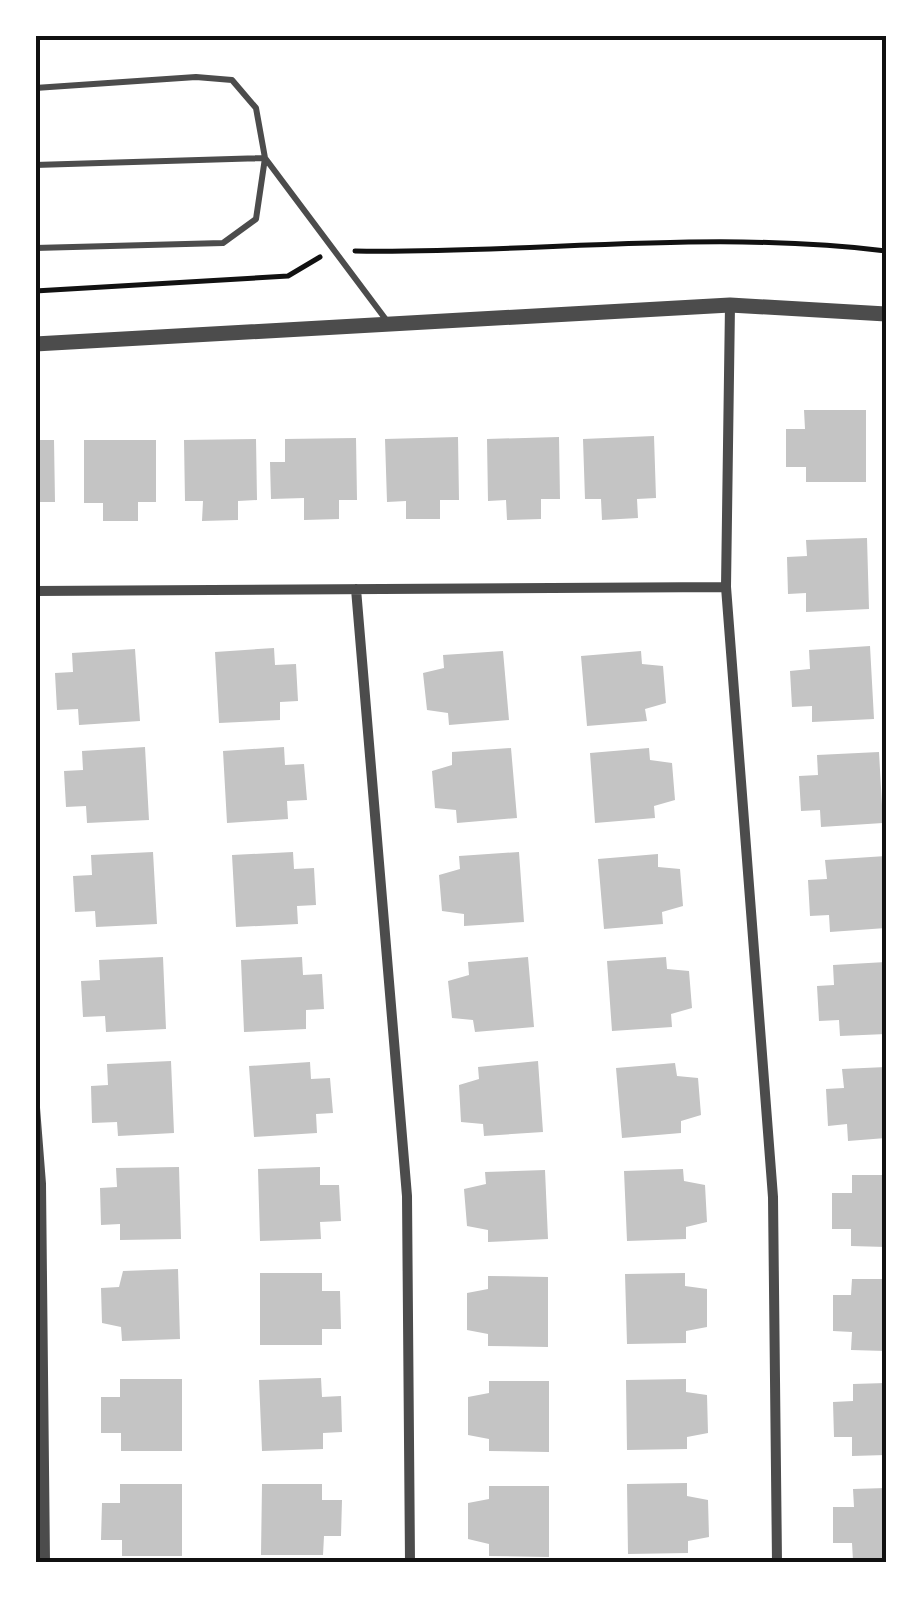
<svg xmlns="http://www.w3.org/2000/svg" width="921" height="1597" font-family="'Source Sans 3',sans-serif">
  <rect width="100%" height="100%" fill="#fff"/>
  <!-- building -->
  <path fill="#c4c4c4" d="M804,410H866V482H806V467H786V429H805Z
    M654,436L656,498L637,499L638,518L602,520L601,499H585L583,439Z
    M458,437L459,500H440V519H406V501L387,502L385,439Z
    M559,437L560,499H541V519L507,520L506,500L488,501L487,439Z
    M356,438L357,500H339V519L304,520V498L271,499L270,462H285V439Z
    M256,439L257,500L238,501V520L202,521L203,501H185L184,440Z
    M35,440H54L55,502H35Z
    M84,440H156V502H138V521H103V503H84Z
    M867,538L869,609L806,612V593L788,594L787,557L807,556L806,540Z
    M870,646L874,719L812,722V706L792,707L790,671L810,669L809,650Z
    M274,648L275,665L296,664L298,701L280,702V720L219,723L215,652Z
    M135,649L140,721L79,725L78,709L57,710L55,673L73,672L72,653Z
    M503,651L509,720L449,725L448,713L427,710L423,673L444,668L443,655Z
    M641,651L642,664L663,666L666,703L645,709L647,721L587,726L581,656Z
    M145,747L149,820L87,823L86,806L66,807L64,771L83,770L82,751Z
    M284,747L285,765L304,764L307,800L287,801L288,819L227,823L223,751Z
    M511,748L517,818L457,823L456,810L435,808L432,771L452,765V752Z
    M649,748L650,760L672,763L675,800L654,806L655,818L595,823L590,753Z
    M879,752L883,823L821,827L820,810L801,811L799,776L818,775L817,755Z
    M153,852L157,924L96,927L95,911L75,912L73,876L92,875L91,855Z
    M293,852L294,869L314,868L316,905L297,906L298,924L236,927L232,855Z
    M519,852L524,922L464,926V914L442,911L439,875L460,869L459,856Z
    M658,854V867L680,869L683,906L662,912L663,924L604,929L598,859Z
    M886,856V928L830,932L829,915L810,916L808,880L827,879L825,860Z
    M163,957L166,1029L106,1032L105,1016L83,1017L81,981L100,980L99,960Z
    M302,957L303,975L322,974L324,1009L306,1010V1029L244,1032L241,960Z
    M528,957L534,1027L475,1032L473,1020L452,1018L448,981L469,975L468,962Z
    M666,957L667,969L689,971L692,1008L671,1014L672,1027L612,1031L607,961Z
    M886,962V1034L840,1036L839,1020L819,1021L817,986L834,985L833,965Z
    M171,1061L174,1133L118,1136L117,1122L92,1123L91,1086L108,1085L107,1064Z
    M538,1061L543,1132L484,1136L483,1124L461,1122L459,1085L479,1079L478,1067Z
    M310,1062L311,1079L330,1078L333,1113L316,1114L317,1133L254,1137L249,1066Z
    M675,1063L677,1076L698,1078L701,1115L681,1121V1133L622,1138L616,1068Z
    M886,1067V1138L848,1141L847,1124L828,1126L826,1089L844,1088L842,1069Z
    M179,1167L181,1239L120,1240V1224L101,1225L100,1188L117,1187L116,1168Z
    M320,1167V1185H339L341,1221L320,1222L321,1239L260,1241L258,1169Z
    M683,1169L684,1181L705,1185L707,1222L686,1227V1239L627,1241L624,1171Z
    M545,1170L548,1239L488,1242V1230L467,1226L464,1189L486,1184L485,1172Z
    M852,1175H886V1247L851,1246V1229H832V1193H852Z
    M178,1269L180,1339L122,1341L121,1327L102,1323L101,1288L119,1287L123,1271Z
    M260,1273H322V1291H340L341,1329H322V1345H260Z
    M685,1273V1286L707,1289V1327L686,1331V1343L627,1344L625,1274Z
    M488,1276L548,1277V1347L488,1346V1334L467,1330V1293L488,1289Z
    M852,1279H886V1351L851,1350L852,1332L833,1331V1295H851Z
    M321,1378L322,1397L341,1396L342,1432L323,1433V1449L262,1451L259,1380Z
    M120,1379H182V1451H121V1433H101V1397H120Z
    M686,1379V1392L707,1395L708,1433L687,1437V1449L627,1450L626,1380Z
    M489,1381H549V1452L489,1451V1439L468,1435V1397L489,1393Z
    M886,1383V1455L852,1456V1437H834L833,1402L853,1401V1384Z
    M687,1483V1496L708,1500L709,1537L688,1541V1553L628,1554L627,1484Z
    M120,1484H182V1556H122V1540H101L102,1503H120Z
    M262,1484H322V1500H342L341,1536H324L323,1555H261Z
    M489,1486H549V1557L489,1556V1544L468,1539V1503L489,1499Z
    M886,1488V1560L853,1561L852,1543H833V1507H854L853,1489Z"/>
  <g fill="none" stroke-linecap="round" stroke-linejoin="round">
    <!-- path -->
    <path stroke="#111" stroke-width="5" d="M355,251C531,254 710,229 886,251
      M35,291L288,276L320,257"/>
    <!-- service -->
    <path stroke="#4c4c4c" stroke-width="6" d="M35,88L196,77L232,80L256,108L265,158L387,321
      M35,165L265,158L256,219L223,243L35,248"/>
    <!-- minor -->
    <path stroke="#4c4c4c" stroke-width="10" d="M730,305L726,587L773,1197L777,1562
      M356,589L407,1196L410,1562
      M35,591L726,587
      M35,1108L41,1184L45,1562"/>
    <!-- tertiary -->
    <path stroke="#4c4c4c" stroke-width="15" d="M35,344L730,305L886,314"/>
  </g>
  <!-- border -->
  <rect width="921" height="1597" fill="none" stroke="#ffffff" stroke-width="75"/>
  <rect x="38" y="38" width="846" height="1522" fill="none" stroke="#111" stroke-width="4"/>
</svg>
